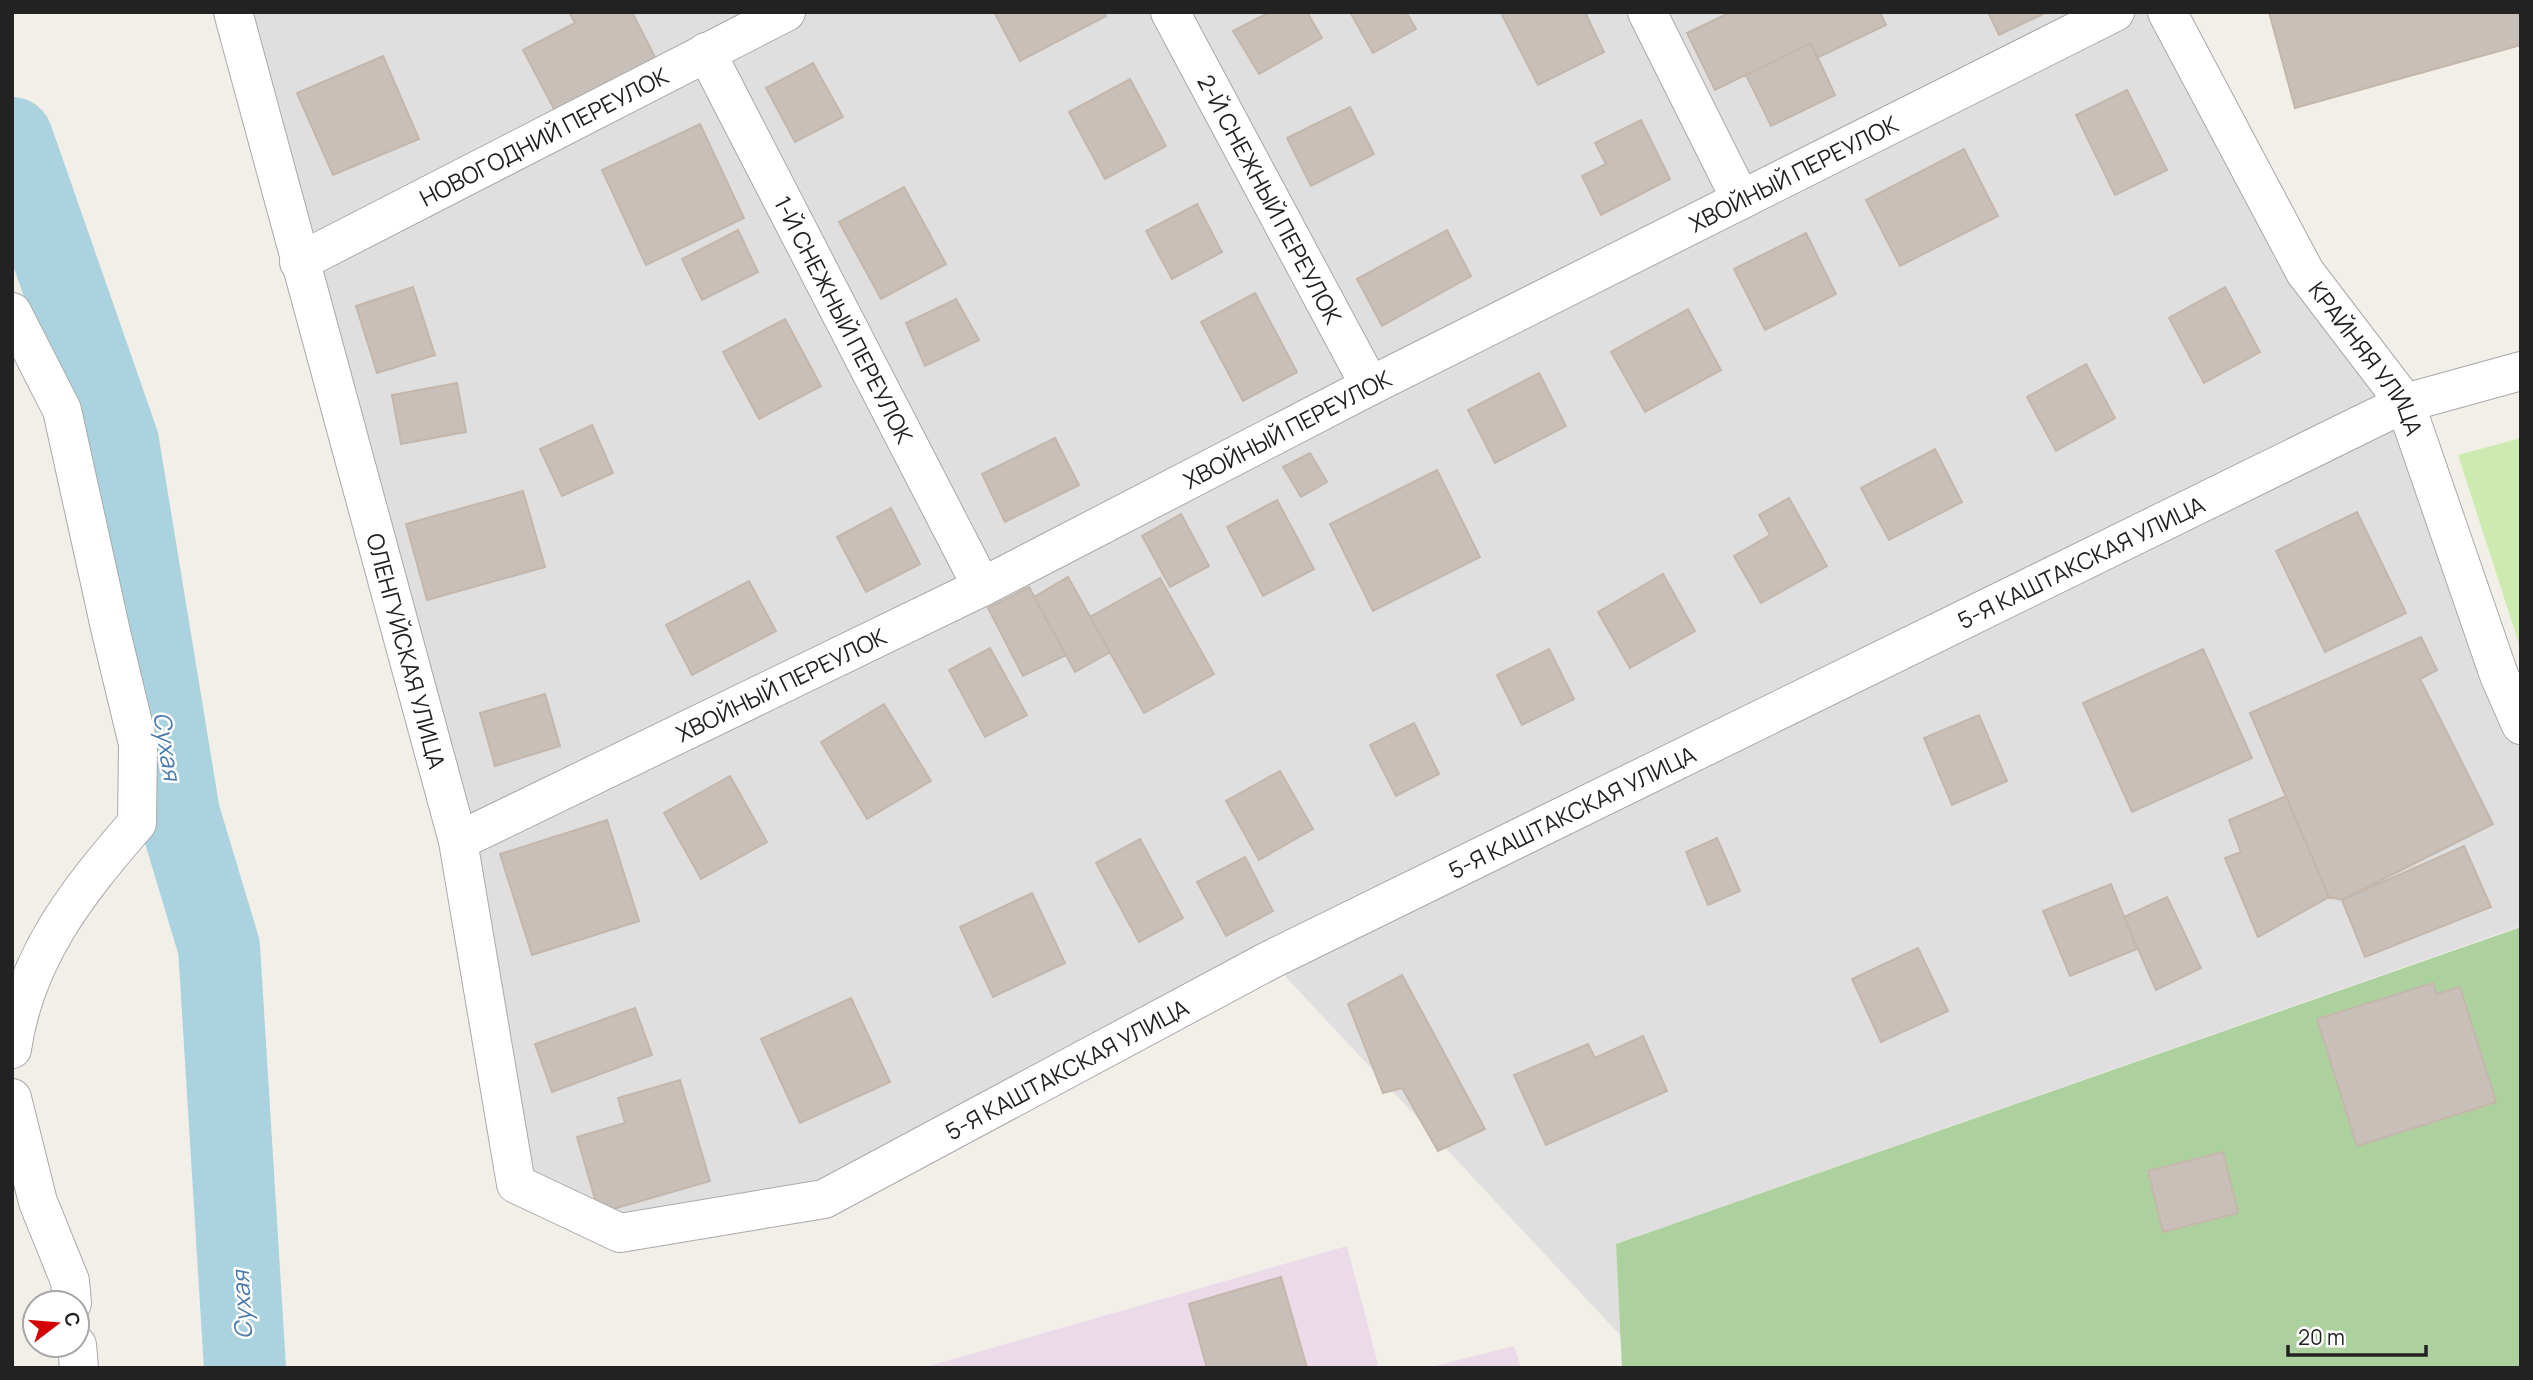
<svg xmlns="http://www.w3.org/2000/svg" width="2533" height="1380" font-family="Manrope,sans-serif">
  <rect width="100%" height="100%" fill="#f2efe9"/>
  <!-- residential -->
  <path fill="#e0dfdf" d="M233,12H2167L2405,403L2521,738V926L1616,1244L1621,1336L1270,960L824,1199L620,1233L516,1184L458,841Z"/>
  <!-- industrial -->
  <path fill="#ebdbe8" d="M1347,1246L1379,1368H922Z
    M1514,1346L1521,1368H1427Z"/>
  <!-- grass -->
  <path fill="#cdebb0" d="M2521,438V650L2458,455Z"/>
  <!-- forest -->
  <path fill="#add19e" d="M2521,927V1368H1622L1616,1244Z"/>
  <g fill="none" stroke-linecap="round" stroke-linejoin="round">
    <!-- river -->
    <path stroke="#aad3df" stroke-width="82" d="M12,138L118,442L179,814L219,947L245,1368"/>
  </g>
  <!-- building -->
  <path fill="#c7bfb8" stroke="#c4b6ab" stroke-width="2" d="M569,12H632L656,59L555,111L523,50L575,23Z
    M994,12H1104L1106,16L1020,61Z
    M1270,12H1307L1322,38L1259,74L1233,31Z
    M1350,12H1406L1416,29L1373,53Z
    M1503,12H1585L1604,52L1538,85L1501,13Z
    M1731,12H1880L1886,25L1817,58L1811,43L1715,90L1687,33Z
    M1988,12H2047L1999,35Z
    M2269,12H2521V45L2295,108Z
    M1811,43L1835,95L1771,126L1746,75Z
    M383,56L419,139L333,175L297,93Z
    M813,63L843,117L795,142L766,88Z
    M1130,79L1166,146L1105,179L1069,112Z
    M2127,90L2167,170L2115,195L2076,115Z
    M1350,107L1374,154L1311,186L1287,138Z
    M1641,120L1670,179L1601,215L1582,176L1606,164L1595,143Z
    M700,124L744,218L646,265L602,170Z
    M1964,149L1998,216L1900,266L1866,200Z
    M904,187L946,264L881,299L839,222Z
    M1197,204L1222,252L1172,279L1146,231Z
    M738,230L758,272L702,300L682,259Z
    M1447,230L1471,276L1382,326L1357,279Z
    M1806,233L1836,294L1765,330L1734,269Z
    M413,287L435,355L377,373L356,306Z
    M2225,287L2260,352L2204,383L2169,318Z
    M1255,293L1297,372L1243,401L1201,322Z
    M956,299L979,340L925,366L906,323Z
    M1688,309L1721,370L1645,412L1611,352Z
    M785,319L821,386L759,419L723,352Z
    M2086,364L2115,418L2056,451L2027,397Z
    M1539,373L1566,426L1495,463L1468,410Z
    M457,383L466,432L401,444L392,395Z
    M592,425L613,473L562,496L540,449Z
    M1055,438L1079,485L1005,522L982,474Z
    M1935,449L1962,502L1889,540L1861,488Z
    M1310,453L1327,482L1301,497L1283,467Z
    M1437,470L1480,557L1373,611L1330,524Z
    M523,491L545,567L427,600L406,524Z
    M1789,498L1827,566L1761,603L1734,556L1770,535L1759,515Z
    M1277,500L1314,569L1263,596L1227,527Z
    M891,508L920,564L866,592L837,537Z
    M2357,512L2406,613L2325,652L2276,551Z
    M1181,514L1209,566L1170,587L1142,536Z
    M1663,574L1695,631L1630,668L1598,612Z
    M1068,577L1110,652L1075,672L1034,597Z
    M1160,578L1214,674L1144,713L1090,617Z
    M749,581L776,631L692,675L666,625Z
    M1029,587L1066,655L1023,676L988,608Z
    M2421,637L2437,670L2420,679L2493,824L2342,900L2329,897L2250,713Z
    M990,648L1027,715L985,737L949,670Z
    M1549,649L1574,699L1522,725L1497,675Z
    M2203,649L2252,758L2132,812L2083,703Z
    M545,694L560,746L495,766L480,713Z
    M884,704L931,781L867,819L821,742Z
    M1979,715L2007,781L1952,805L1924,738Z
    M1414,723L1439,774L1396,796L1370,745Z
    M1280,771L1313,829L1259,860L1226,801Z
    M730,776L767,842L701,879L664,813Z
    M2286,796L2329,897L2258,937L2225,858L2241,852L2229,820Z
    M607,820L639,921L532,955L500,854Z
    M1717,838L1740,891L1708,905L1686,852Z
    M1140,839L1183,918L1139,942L1096,863Z
    M2464,846L2491,907L2365,957L2342,900Z
    M1245,857L1273,911L1226,936L1197,882Z
    M2111,884L2137,949L2070,976L2043,911Z
    M1032,893L1065,963L993,997L960,927Z
    M2167,897L2201,968L2156,990L2124,917Z
    M1918,948L1948,1011L1881,1042L1852,979Z
    M1402,975L1485,1129L1438,1151L1402,1088L1383,1093L1348,1004Z
    M2433,983L2436,994L2460,987L2496,1102L2357,1146L2317,1019Z
    M851,998L890,1082L800,1123L761,1039Z
    M635,1008L652,1055L552,1092L535,1044Z
    M1643,1036L1667,1091L1546,1145L1514,1075L1588,1044L1595,1058Z
    M680,1080L710,1181L599,1213L577,1137L625,1123L618,1098Z
    M2223,1152L2238,1213L2163,1232L2148,1171Z
    M1281,1277L1307,1368H1207L1189,1304Z"/>
  <g fill="none" stroke-linecap="round" stroke-linejoin="round">
    <!-- street casing -->
    <g stroke="#a9a9a9" stroke-width="40">
      <g id="street">
        <path id="s1" d="M233,12L458,841L516,1184L620,1233L824,1199L1270,960L2405,403L2521,371"/>
        <path id="s2" d="M1170,12L1370,386"/>
        <path d="M1647,12L1741,200"/>
        <path id="s3" d="M2167,12L2305,272L2405,403L2499,675L2521,725"/>
        <path id="s4" d="M706,52L982,587"/>
        <path id="s5" d="M299,262L786,12"/>
        <path d="M12,312L62,410L111,632L138,744L137,823C78,891 25,957 12,1049"/>
        <path id="s6" d="M458,841L982,587L1370,386L2115,12"/>
        <path d="M12,1098L38,1202L70,1281L72,1303"/>
        <path d="M77,1345L79,1368"/>
      </g>
    </g>
    <!-- street -->
    <use href="#street" stroke="#fff" stroke-width="38"/>
  </g>
  <g text-anchor="middle" dominant-baseline="central" stroke-width="5" stroke-linejoin="round" paint-order="stroke">
    <!-- street labels -->
    <g font-size="23" fill="#222" stroke="#fff">
      <text stroke="none"><textPath href="#s5" startOffset="275">НОВОГОДНИЙ ПЕРЕУЛОК</textPath></text>
      <text stroke="none"><textPath href="#s6" startOffset="1493">ХВОЙНЫЙ ПЕРЕУЛОК</textPath></text>
      <text stroke="none"><textPath href="#s2" startOffset="212">2-Й СНЕЖНЫЙ ПЕРЕУЛОК</textPath></text>
      <text stroke="none"><textPath href="#s4" startOffset="301">1-Й СНЕЖНЫЙ ПЕРЕУЛОК</textPath></text>
      <text stroke="none"><textPath href="#s3" startOffset="401">КРАЙНЯЯ УЛИЦА</textPath></text>
      <text stroke="none"><textPath href="#s6" startOffset="926">ХВОЙНЫЙ ПЕРЕУЛОК</textPath></text>
      <text stroke="none"><textPath href="#s1" startOffset="2938">5-Я КАШТАКСКАЯ УЛИЦА</textPath></text>
      <text stroke="none"><textPath href="#s1" startOffset="662">ОЛЕНГУЙСКАЯ УЛИЦА</textPath></text>
      <text stroke="none"><textPath href="#s6" startOffset="359">ХВОЙНЫЙ ПЕРЕУЛОК</textPath></text>
      <text stroke="none"><textPath href="#s1" startOffset="2371">5-Я КАШТАКСКАЯ УЛИЦА</textPath></text>
      <text stroke="none"><textPath href="#s1" startOffset="1804">5-Я КАШТАКСКАЯ УЛИЦА</textPath></text>
    </g>
    <!-- water labels -->
    <g font-size="24" font-style="italic" fill="#4a7aab" stroke="#fff">
      <text transform="translate(168 746) rotate(81)">Сухая</text>
      <text transform="translate(241 1305) rotate(-93)">Сухая</text>
    </g>
  </g>
  <!-- border -->
  <rect width="2533" height="1380" fill="none" stroke="#222222" stroke-width="28"/>
  <!-- north arrow -->
  <g transform="translate(56 1324) rotate(74)"><circle r="33" fill="#ffffff" stroke="#a7a7a7" stroke-width="2"/>
  <path d="M0-5L12 26L0 18L-12 26Z" fill="#d40000"/>
  <text y="-10" font-size="19" font-weight="bold" text-anchor="middle" fill="#222222">С</text>
  </g>
  <!-- scale -->
  <path d="M2288 1345v10h138v-10" fill="none" stroke="#222222" stroke-width="3.5"/>
  <text x="2298" y="1345" font-size="21" fill="#222222" stroke="#ffffff" stroke-width="5" paint-order="stroke">20 m</text>
</svg>
